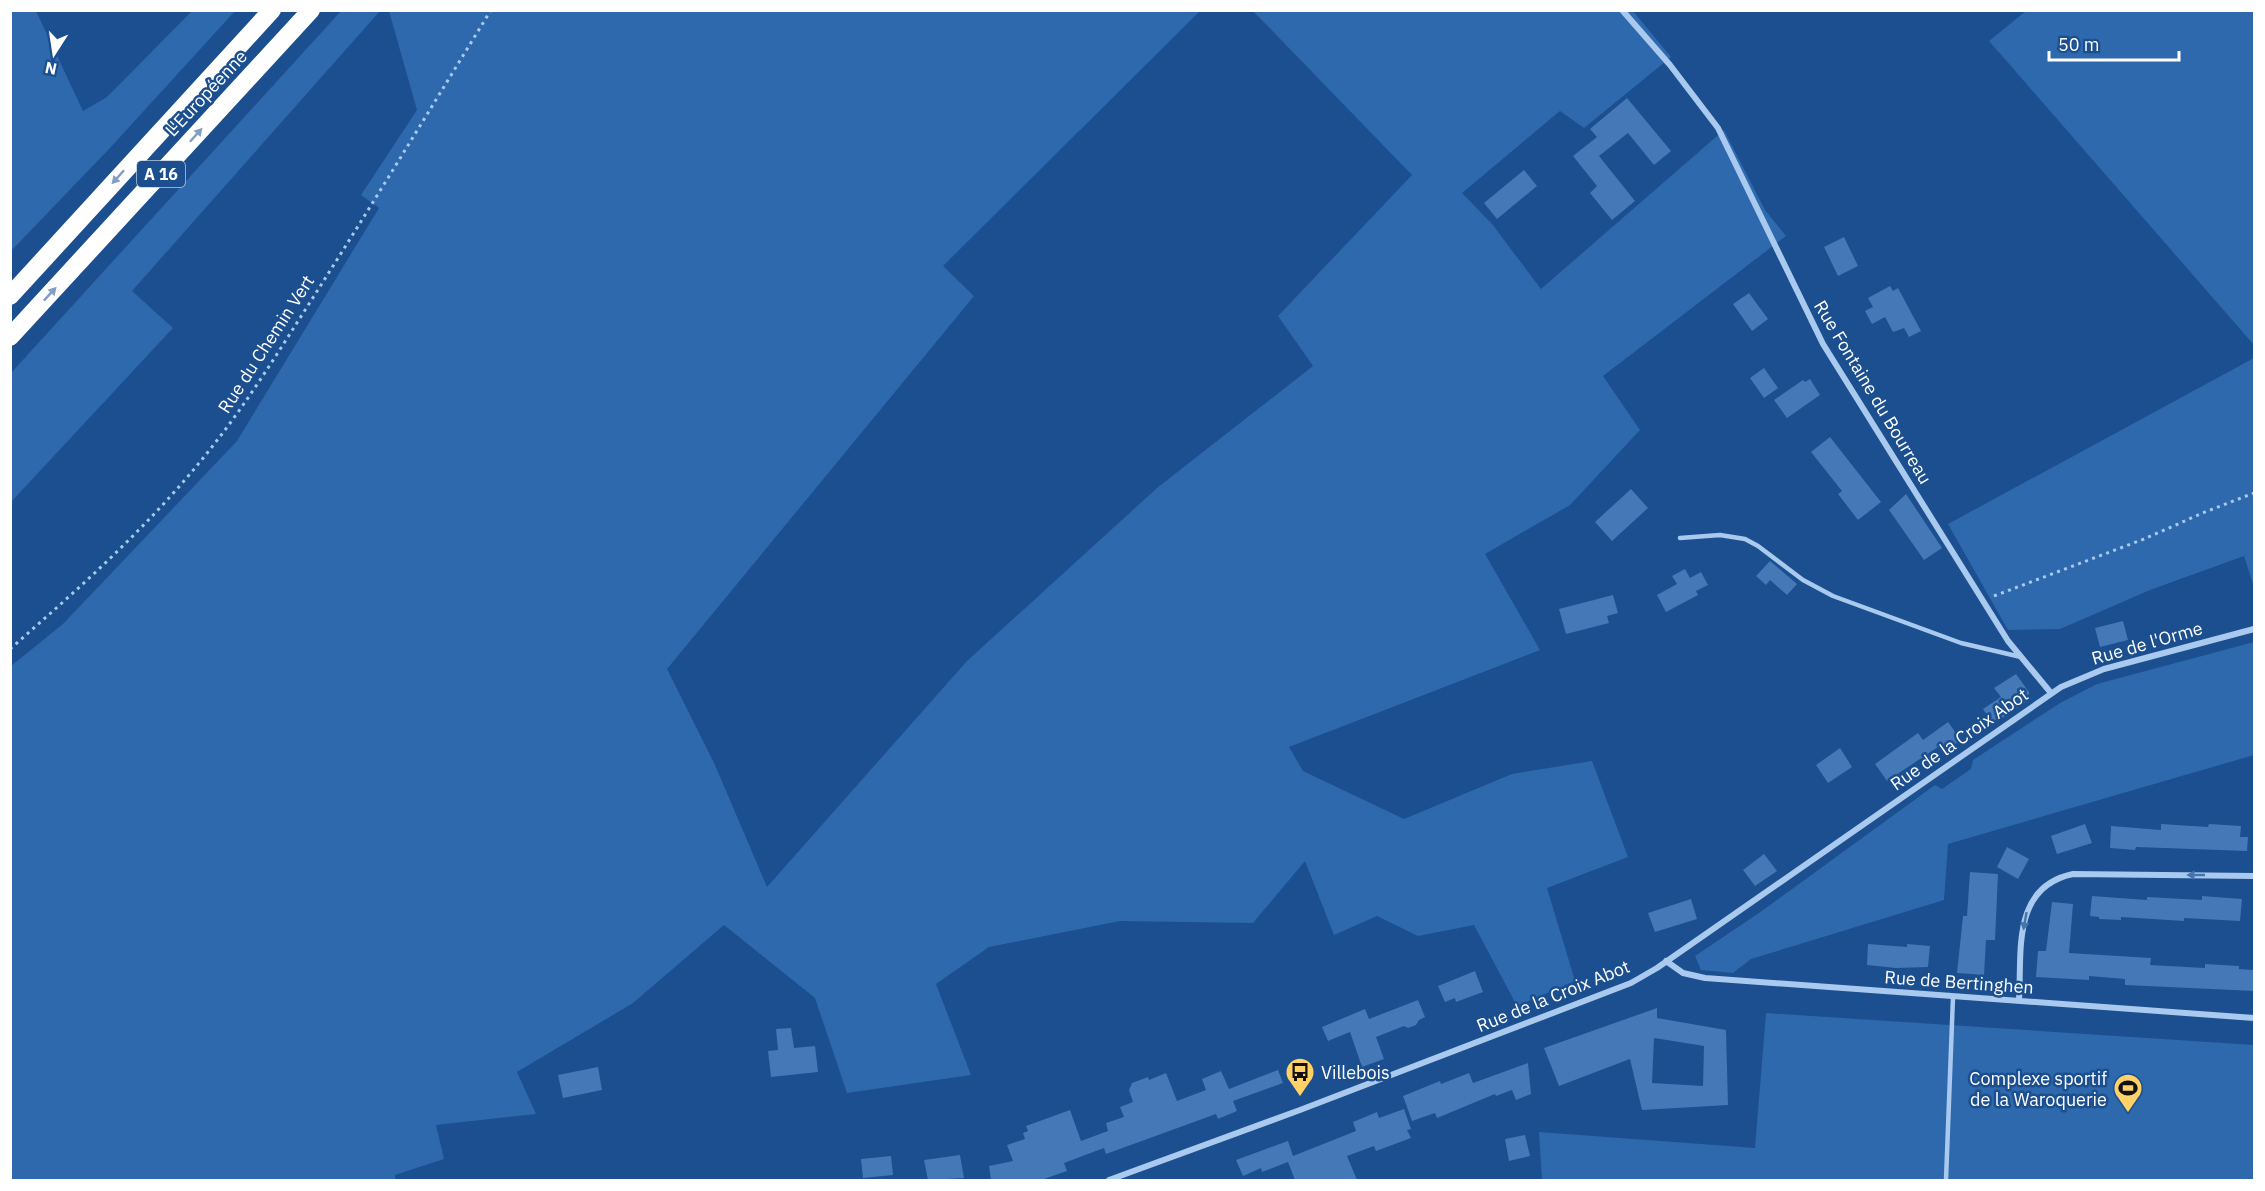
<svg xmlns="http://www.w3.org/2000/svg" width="2265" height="1191" font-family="'IBM Plex Sans',sans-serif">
  <rect width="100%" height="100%" fill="#1b4f8f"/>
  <!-- green -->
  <path fill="#2e69ad" d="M11,10L36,11L83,111L107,97L192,11H235L110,148L11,251Z
    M341,11H380L132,291L173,328L11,502V373Z
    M389,11H1200L943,266L974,296L667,669L715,765L767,887L967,661L1157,488L1313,366L1278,316L1412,175L1253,11H1633L1671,57L1584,128L1560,111L1462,193L1492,224L1541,289L1724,130L1765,210L1786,236L1603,376L1640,430L1570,505L1485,554L1540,650L1289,747L1303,771L1404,819L1512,774L1592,761L1628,857L1547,888L1575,981L1517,1006L1474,925L1418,936L1377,916L1334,935L1305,861L1253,923L1120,921L989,947L936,984L971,1075L847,1093L815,998L724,925L633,1003L517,1072L536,1114L436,1125L444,1159L395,1175V1180H11V666L63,624L237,441L379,208L361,195L417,110Z
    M2026,11H2254V345L1989,41Z
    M2254,358V587L2244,556L2150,590L2060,629L2008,630L1948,524Z
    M2254,642V755L1948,844L1944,900L1751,959L1733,973L1701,970L1695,956L1759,913L1935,785L1942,789L1971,769L1973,760L2060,703L2097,684Z
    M1766,1013L2254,1045V1180H1542L1539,1132L1755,1148Z"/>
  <!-- building -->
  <path fill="#4478b7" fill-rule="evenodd" d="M1627,98L1671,151L1654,165L1628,133L1599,156L1635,201L1612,220L1590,193L1597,186L1573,156L1597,137L1590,129Z
    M1524,170L1537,186L1497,219L1484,203Z
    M1844,237L1858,266L1838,276L1824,247Z
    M1890,286L1893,291L1898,288L1921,331L1909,337L1904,328L1893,332L1885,317L1872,324L1865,311L1873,307L1868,298Z
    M1749,293L1768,319L1752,331L1733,304Z
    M1764,368L1778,388L1764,398L1750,378Z
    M1810,379L1820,395L1787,418L1774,400L1803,380L1805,382Z
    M1830,437L1881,502L1858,520L1838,494L1842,491L1811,452Z
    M1631,489L1648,508L1612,541L1595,522Z
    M1906,494L1942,548L1924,560L1889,510Z
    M1770,561L1797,584L1787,595L1770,580L1766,585L1756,576Z
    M1685,569L1690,578L1701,572L1708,585L1696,591L1698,595L1666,612L1657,595L1677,584L1672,576Z
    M1613,595L1618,613L1607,616L1609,623L1566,634L1559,609Z
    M2123,621L2128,640L2100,647L2095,628Z
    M2016,674L2029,692V700L1993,724L1983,709L2001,697L1994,688Z
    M1948,722L1961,740L1942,753L1938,747L1887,781L1875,764L1918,733L1923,740Z
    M1840,748L1852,767L1828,783L1816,765Z
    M2085,824L2092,843L2057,854L2051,836Z
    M2161,824L2208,827L2209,824L2241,826L2240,837H2248L2247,851L2136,847L2135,850L2110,848L2111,826L2161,830Z
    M2007,847L2029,859L2018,879L1997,867Z
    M1764,854L1777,871L1755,886L1743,870Z
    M1970,872L1998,874L1995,940H1986L1984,975L1957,973L1963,916H1967Z
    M2092,896L2147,900V897L2202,900V896L2242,899L2240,921L2184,918V921L2121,917V920L2099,919V917L2090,916Z
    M1691,899L1697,919L1655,932L1648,913Z
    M2052,902L2073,904L2069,953L2151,958L2150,965L2205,968V964L2239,966V969L2254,970V991L2125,985V979L2089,976V980L2036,977L2038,951H2046Z
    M1868,944L1907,947V944L1930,946L1928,967L1896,968L1867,965Z
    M1475,971L1483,992L1456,1002L1455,998L1445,1002L1438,986Z
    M1418,1000L1425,1017L1419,1020L1416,1025L1408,1028L1404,1026L1376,1037L1384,1059L1362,1067L1350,1032L1328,1041L1322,1027L1365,1009L1369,1019Z
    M1657,1008V1018L1726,1030L1728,1105L1642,1110L1630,1059L1559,1086L1544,1048ZM1654,1038L1704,1046L1703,1086L1652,1083Z
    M791,1028L794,1048L815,1046L818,1072L771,1077L768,1051L778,1050L776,1029Z
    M1528,1063L1531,1094L1516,1100L1512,1090L1496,1096L1495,1094L1437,1118L1435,1113L1412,1121L1403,1096L1440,1081L1441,1084L1469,1073L1473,1083Z
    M598,1067L602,1090L563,1098L558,1075Z
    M1278,1070L1283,1083L1233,1101L1237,1111L1218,1119L1216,1114L1106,1154L1104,1148L1064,1163L1067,1171L1041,1180H991L989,1166L1013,1161L1007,1145L1025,1139L1023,1133L1028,1131L1026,1126L1070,1110L1081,1141L1108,1131L1106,1123L1124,1117L1120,1107L1133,1102L1129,1090L1132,1083L1148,1077L1149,1080L1166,1073L1177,1101L1206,1090L1202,1079L1221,1071L1229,1089Z
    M1404,1109L1411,1129L1407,1130L1411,1138L1376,1151L1374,1146L1347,1156L1357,1180H1295L1288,1162L1262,1172L1261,1168L1243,1176L1236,1160L1288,1141L1293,1156L1356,1131L1353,1122L1377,1112L1379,1118Z
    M1525,1135L1530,1156L1509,1161L1505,1139Z
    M960,1155L964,1178L928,1180L924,1160Z
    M891,1156L893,1175L863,1178L861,1159Z"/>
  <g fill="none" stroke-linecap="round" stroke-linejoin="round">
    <!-- path -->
    <path stroke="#a9c9ee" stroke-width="3" stroke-dasharray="3 4.5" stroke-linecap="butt" d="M1994,596L2144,539L2205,512L2254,493
      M10,649C83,585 155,521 215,443C251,397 282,346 314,296C374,202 432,106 491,10"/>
    <!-- lane -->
    <path stroke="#a9c9ee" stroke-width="4.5" d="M1680,538L1720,535L1745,539L1758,546L1803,580L1833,596L1961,643L2021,657
      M1946,1180L1953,997"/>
    <!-- street -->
    <path stroke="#a9c9ee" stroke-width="6" d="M1622,10L1670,65L1718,128L1823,344L2008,641L2051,693
      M1666,961L1683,973L1705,978L2254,1018
      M2019,1001C2022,952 2011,887 2073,874L2254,876
      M1109,1180L1300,1110L1631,983L1657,968L2061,687L2104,669L2254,629"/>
    <!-- highway -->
    <path stroke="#fff" stroke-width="18" d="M10,296L272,10
      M10,337L311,10"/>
  </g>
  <!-- one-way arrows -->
  <defs><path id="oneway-solid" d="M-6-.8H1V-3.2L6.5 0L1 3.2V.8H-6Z" transform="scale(1.5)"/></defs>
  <g fill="#829ec1">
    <use href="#oneway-solid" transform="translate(196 135) rotate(-48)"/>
    <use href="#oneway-solid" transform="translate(118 177) rotate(132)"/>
    <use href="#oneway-solid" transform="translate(50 294) rotate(-47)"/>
  </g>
  <g fill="#4674ac">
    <use href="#oneway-solid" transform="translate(2196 875) rotate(-180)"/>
    <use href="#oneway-solid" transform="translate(2025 921) rotate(100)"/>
  </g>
  <!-- icons -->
  <defs>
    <g id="bus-pin" transform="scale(1.5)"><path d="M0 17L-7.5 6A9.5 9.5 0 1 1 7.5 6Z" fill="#ffd166" stroke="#1b4f8f"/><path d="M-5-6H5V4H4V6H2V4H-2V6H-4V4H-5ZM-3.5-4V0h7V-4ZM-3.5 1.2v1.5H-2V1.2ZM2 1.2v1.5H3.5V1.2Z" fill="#111"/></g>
    <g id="stadium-pin" transform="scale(1.5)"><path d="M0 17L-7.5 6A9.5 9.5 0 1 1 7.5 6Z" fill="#ffd166" stroke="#1b4f8f"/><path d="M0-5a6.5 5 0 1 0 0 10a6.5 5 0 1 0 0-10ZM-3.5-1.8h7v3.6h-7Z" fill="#111"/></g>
  </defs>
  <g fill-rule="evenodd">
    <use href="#bus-pin" x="1300" y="1072"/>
    <use href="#stadium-pin" x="2128" y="1088"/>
  </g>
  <g text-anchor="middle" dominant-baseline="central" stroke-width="5" stroke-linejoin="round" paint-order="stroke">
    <!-- shield labels -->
    <rect fill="#1b4f8f" stroke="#bbcadd" stroke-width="1.5" x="137" y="161" width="48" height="26" rx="4.5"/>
    <g font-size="16" font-weight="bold" fill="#fff">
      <text x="161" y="174">A 16</text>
    </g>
    <!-- street labels -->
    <g font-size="18" fill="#fff" stroke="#1b4f8f">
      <text transform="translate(206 93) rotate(-47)">L'Européenne</text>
      <text transform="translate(266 344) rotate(-57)">Rue du Chemin Vert</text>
      <text transform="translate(1873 392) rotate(59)">Rue Fontaine du Bourreau</text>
      <text transform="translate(2147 643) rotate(-16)">Rue de l'Orme</text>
      <text transform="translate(1959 739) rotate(-35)">Rue de la Croix Abot</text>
      <text transform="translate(1959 982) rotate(4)">Rue de Bertinghen</text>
      <text transform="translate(1553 996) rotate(-22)">Rue de la Croix Abot</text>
    </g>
    <!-- poi labels -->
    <g font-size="18" fill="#fff" stroke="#1b4f8f" text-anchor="start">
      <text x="1321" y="1072">Villebois</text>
      <text x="2107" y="1078" text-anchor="end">Complexe sportif<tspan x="2107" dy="21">de la Waroquerie</tspan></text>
    </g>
  </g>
  <!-- border -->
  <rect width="2265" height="1191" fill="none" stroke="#ffffff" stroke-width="24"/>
  <!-- north arrow -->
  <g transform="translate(54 54) rotate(192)" stroke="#1b4f8f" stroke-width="4.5" paint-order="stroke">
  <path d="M0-4.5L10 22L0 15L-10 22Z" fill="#ffffff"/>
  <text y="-9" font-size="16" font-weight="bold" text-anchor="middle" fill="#ffffff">N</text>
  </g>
  <!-- scale -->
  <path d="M2049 51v9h130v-9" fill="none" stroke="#ffffff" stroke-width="3"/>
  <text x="2058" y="51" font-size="18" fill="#ffffff" stroke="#1b4f8f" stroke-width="4.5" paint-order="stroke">50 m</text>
</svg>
